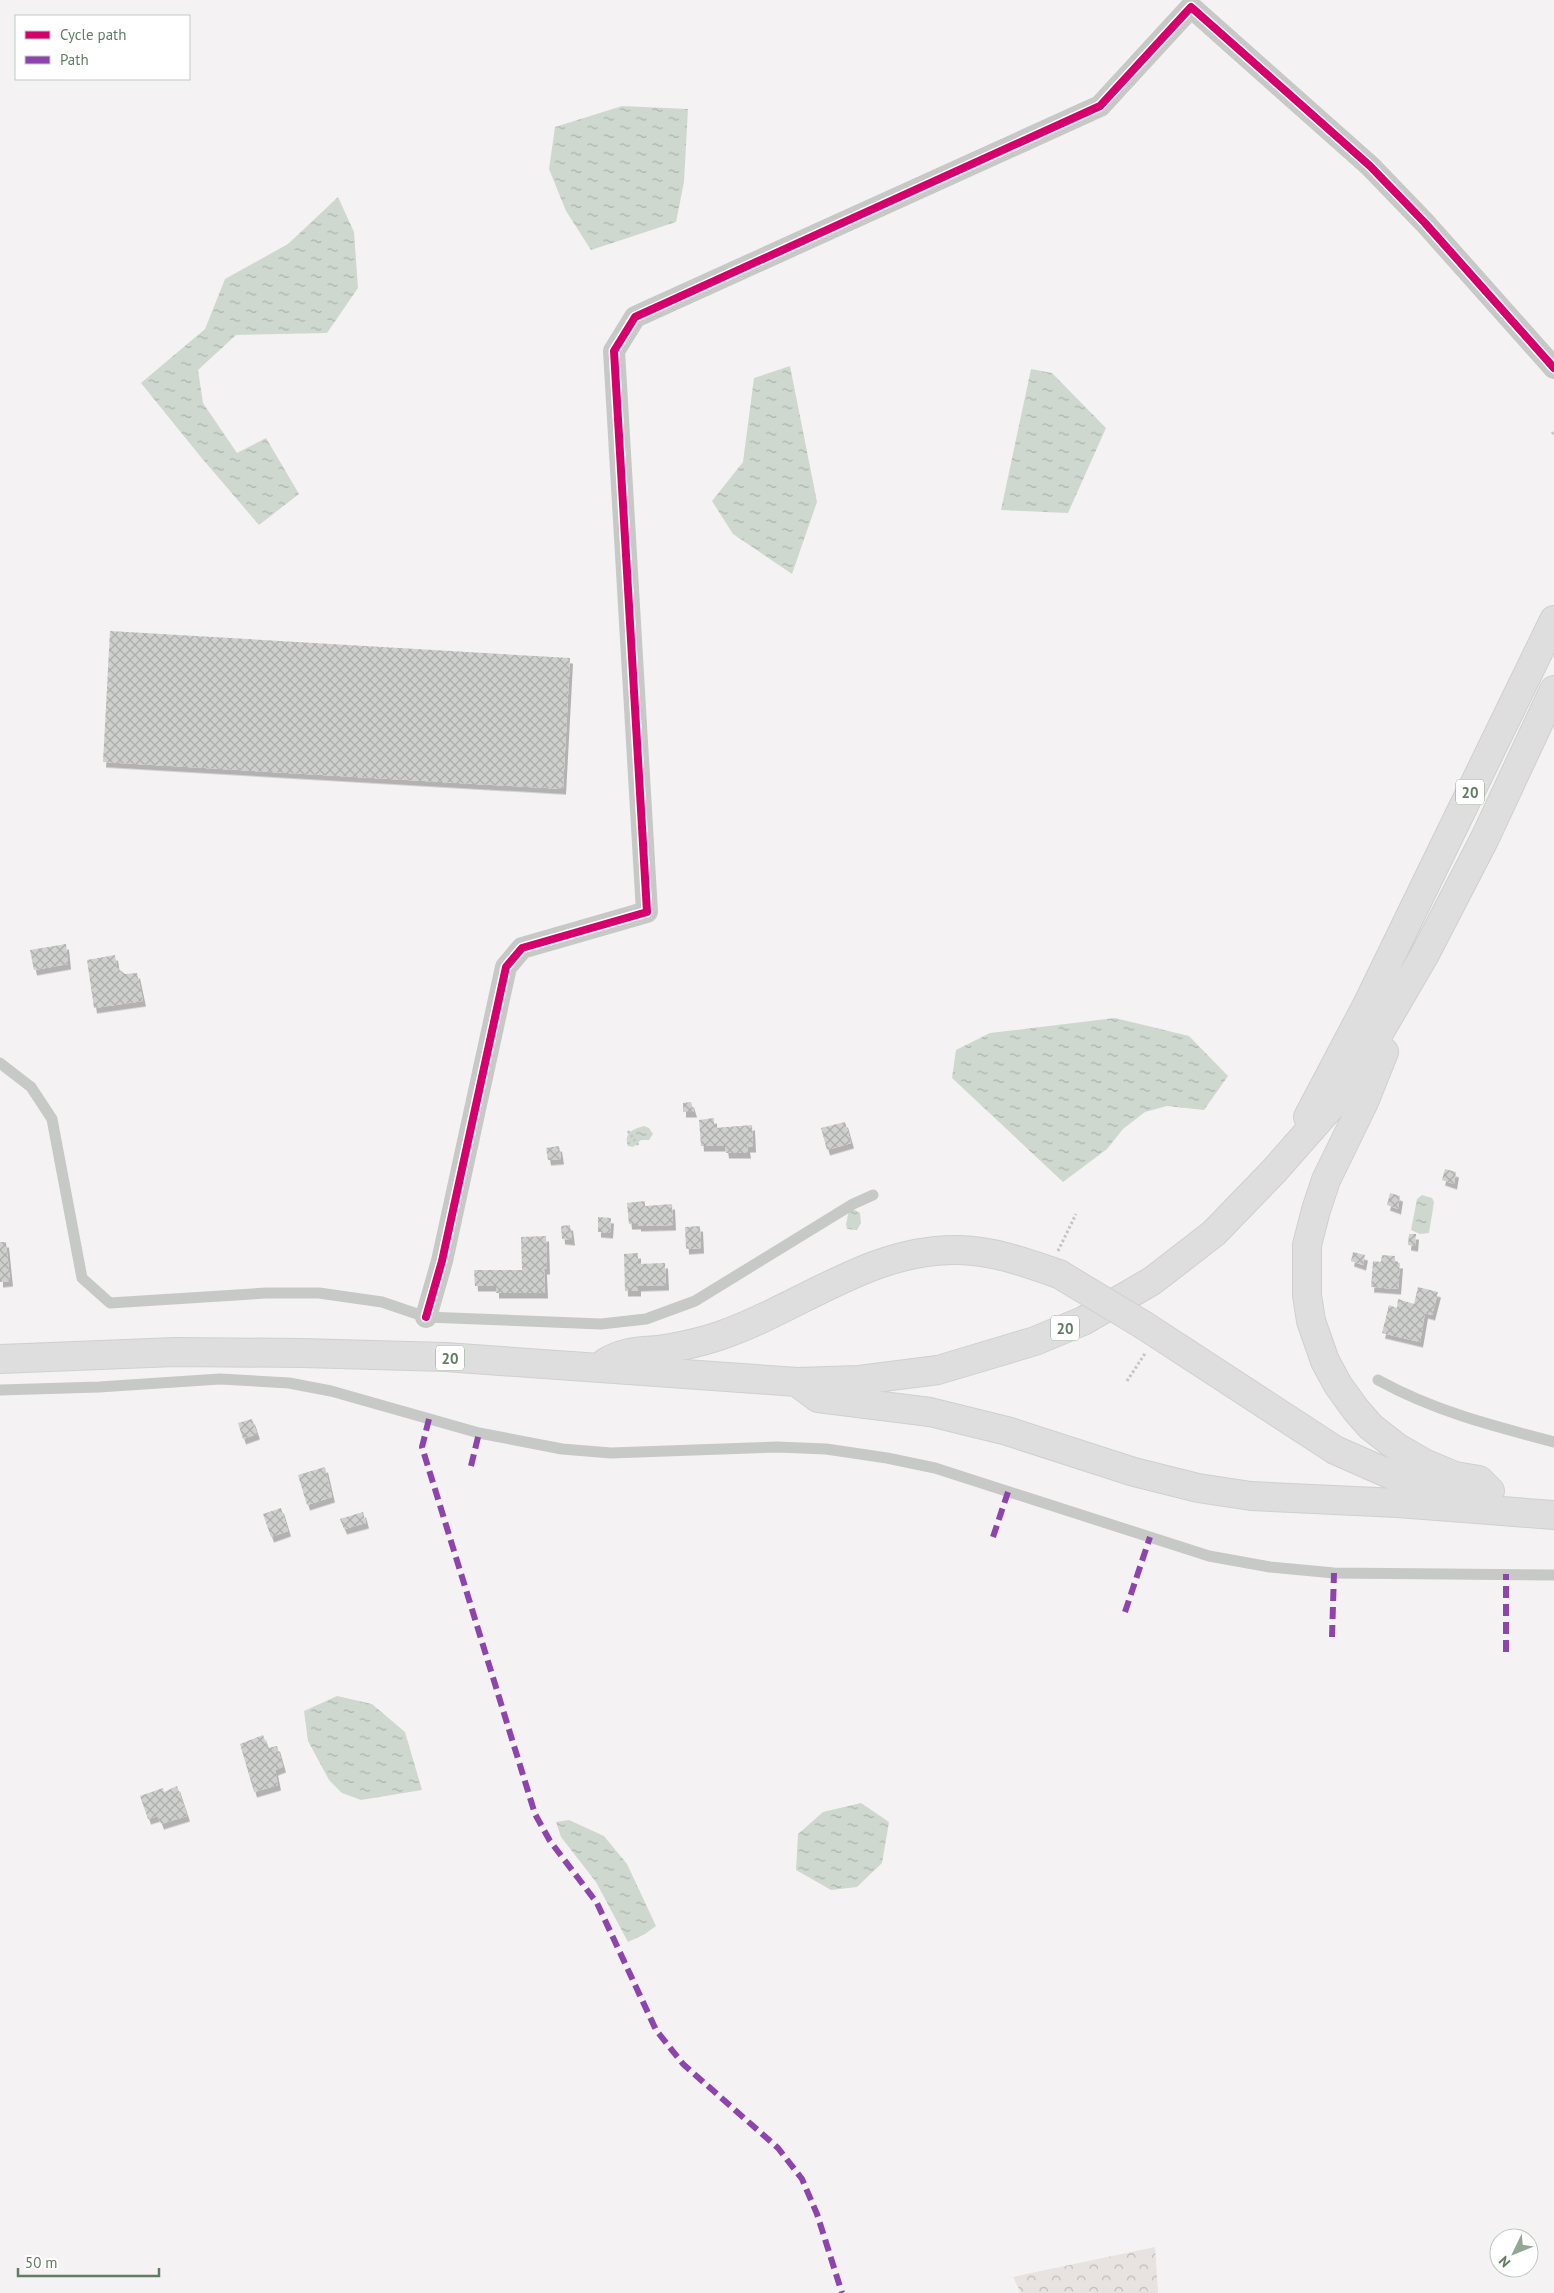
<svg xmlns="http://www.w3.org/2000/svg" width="1554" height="2293" font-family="'PT Sans',sans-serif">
  <defs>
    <pattern id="forest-crowns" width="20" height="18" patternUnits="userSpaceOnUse" patternTransform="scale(1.25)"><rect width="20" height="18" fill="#e8e2e1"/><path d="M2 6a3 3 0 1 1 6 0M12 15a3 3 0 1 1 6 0" fill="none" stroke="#bfbcba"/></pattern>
    <pattern id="water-ripples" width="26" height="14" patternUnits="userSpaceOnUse" patternTransform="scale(1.25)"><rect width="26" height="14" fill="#cfd8ce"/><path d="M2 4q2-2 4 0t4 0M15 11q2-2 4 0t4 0" fill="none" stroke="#abb4ab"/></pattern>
    <pattern id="building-cross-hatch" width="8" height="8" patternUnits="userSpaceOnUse" patternTransform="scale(1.25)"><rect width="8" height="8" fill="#cfd0ce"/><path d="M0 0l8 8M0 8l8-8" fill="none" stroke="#abaeab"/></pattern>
    <filter id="shadow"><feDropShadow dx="3" dy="5.5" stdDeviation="0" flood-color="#0004"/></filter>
  </defs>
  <rect width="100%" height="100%" fill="#f5f2f3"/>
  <!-- forest -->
  <path fill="url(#forest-crowns)" d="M1155,2247L1158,2293H1021L1013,2277Z"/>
  <!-- water -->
  <path fill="url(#water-ripples)" d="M622,106L688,109L684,182L676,222L591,250L566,211L549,169L555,127Z
    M338,197L354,232L358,288L327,333L236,335L198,370L203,403L237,453L266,438L299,494L259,525L200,456L141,383L205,329L225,279L288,244Z
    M790,366L817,502L792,574L733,534L712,501L743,462L754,378Z
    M1031,369L1052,373L1106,428L1068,513L1001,510Z
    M1115,1018L1189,1036L1228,1076L1204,1110L1167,1106L1145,1112L1123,1129L1107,1149L1063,1182L952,1078L956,1050L990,1033Z
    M644,1126L649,1128L653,1134L649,1140H641L633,1147L628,1146C623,1133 633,1129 644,1126Z
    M1422,1195L1432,1198L1434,1202L1429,1233L1420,1234L1411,1230L1417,1199Z
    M849,1210H855L860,1213L861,1223L857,1230L847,1229L846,1224Z
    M337,1696L372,1704L405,1732L422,1790L361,1800L342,1793L329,1780L308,1741L304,1711Z
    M861,1803L889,1822L882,1863L857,1887L831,1890L796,1870L798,1834L823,1812Z
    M569,1820L604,1836L627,1864L656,1926L645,1934L628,1942L596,1882L561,1837L556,1822Z"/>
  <!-- building -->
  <path fill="url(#building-cross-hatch)" filter="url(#shadow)" d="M110,631L570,658L563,789L103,762Z
    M66,944L68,964L34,970L30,950Z
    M115,955L117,968L125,974L137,973L143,1001L94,1008L87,960Z
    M691,1102L694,1112H683V1103Z
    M714,1118V1128L752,1125L753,1147H747L748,1153H726L725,1146H701L699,1120Z
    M845,1122L851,1143L827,1150L821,1128Z
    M559,1146L561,1159L548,1160L546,1148Z
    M1445,1169L1456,1172L1454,1184L1442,1180Z
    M1390,1193L1400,1196L1398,1209L1387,1205Z
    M645,1201V1206L672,1204L673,1225L638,1226V1224H629L627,1203Z
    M598,1217L611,1218L610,1233L598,1232Z
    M570,1225L572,1240L562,1239L561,1226Z
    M700,1226L701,1248L686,1249L685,1227Z
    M1409,1234H1416L1415,1246L1408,1245Z
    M546,1236L547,1269H544L545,1293H496V1286H475L474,1270H522L521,1237Z
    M0,1242H6L10,1281L0,1282Z
    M1353,1252L1365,1255L1363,1265L1351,1261Z
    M638,1253V1264L665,1263L666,1285L638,1286V1291H625L624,1254Z
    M1382,1255L1395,1256V1263H1400L1398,1289L1371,1287L1373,1261L1381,1262Z
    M1418,1287L1438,1292L1432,1315L1425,1313L1420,1342L1382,1333L1389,1305L1397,1308L1398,1299L1414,1304Z
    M252,1419L257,1434L243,1439L238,1423Z
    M325,1467L332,1497L307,1505L298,1475Z
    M281,1508L288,1531L271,1537L263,1514Z
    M363,1512L366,1523L344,1529L340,1519Z
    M263,1735L268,1748L277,1746L283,1767L275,1770L278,1785L254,1792L240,1744Z
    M177,1786L187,1816L161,1824L158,1816L148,1819L140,1796L163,1788L164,1792Z"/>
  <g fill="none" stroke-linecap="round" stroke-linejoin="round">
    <!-- primary casing -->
    <g stroke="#d0d0cf" stroke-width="30">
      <path id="primary" d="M1384,1052L1364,1102L1326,1180L1316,1210L1307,1245V1295L1311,1321L1325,1361L1338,1385L1356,1410L1371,1427L1398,1448L1424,1463L1455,1476L1479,1480L1490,1491
        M1308,1117L1367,1005L1554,620
        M1145,1326L1335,1450L1394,1476L1422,1485L1463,1489
        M0,1359L175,1352L302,1353L445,1357L797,1382L859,1380L938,1370L1035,1341L1083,1321L1152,1281L1214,1233L1274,1171L1347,1088L1424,956L1485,838L1554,690
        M606,1362C630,1348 645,1353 671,1348C687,1345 704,1341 719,1336C799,1309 872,1247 960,1250C995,1251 1027,1263 1059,1274
        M802,1386L818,1398L930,1412L1007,1431L1134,1472L1198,1488L1251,1496L1398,1503L1554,1515"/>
    </g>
    <!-- path -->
    <path stroke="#c5c6c4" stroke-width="3" stroke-dasharray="2.5 2.5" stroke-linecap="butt" d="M1552,434L1554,432
      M628,1131L638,1145
      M1058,1251L1076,1214
      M1127,1381L1146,1352"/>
    <!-- lane -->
    <path stroke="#c7c9c7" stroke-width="11" d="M0,1063L31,1087L52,1119L82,1278L110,1303L266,1293H319L382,1302L426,1317L601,1324L646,1319L695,1301L853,1204L873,1195
      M1378,1380C1434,1411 1493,1426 1554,1442
      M0,1390L99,1387L220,1379L289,1383L331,1391L479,1433L562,1449L611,1453L777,1447L826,1449L887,1458L935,1468L1209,1556L1270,1567L1334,1573L1554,1575"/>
    <!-- street -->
    <path stroke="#c7c9c7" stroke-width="22" d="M426,1317L442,1261L506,967L522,948L647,912L614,351L635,317L1100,106L1191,7L1370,166L1425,223L1554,368"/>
    <!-- primary -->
    <use href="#primary" stroke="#dddedd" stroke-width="28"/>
    <!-- primary-bridge casing -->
    <g stroke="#d0d0cf" stroke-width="30" stroke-linecap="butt">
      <path id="primary-bridge" d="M1059,1274L1145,1326"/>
    </g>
    <!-- primary-bridge -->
    <use href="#primary-bridge" stroke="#dddedd" stroke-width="28"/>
    <!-- quiet -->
    <path stroke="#8e44ad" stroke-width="6" stroke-dasharray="12 6" stroke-linecap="butt" d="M429,1419L422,1447L535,1814L550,1841L597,1903L656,2030L683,2064L778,2148L802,2179L817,2214L842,2293
      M471,1466L479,1433
      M993,1537L1008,1492
      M1125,1612L1150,1537
      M1332,1637L1334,1573
      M1506,1652V1574"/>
    <!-- cycleway casing -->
    <g stroke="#fff" stroke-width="11">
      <path id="cycleway" d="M426,1317L442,1261L506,967L522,948L647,912L614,351L635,317L1100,106L1191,7L1370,166L1425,223L1554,368"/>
    </g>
    <!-- cycleway -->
    <use href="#cycleway" stroke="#d6006c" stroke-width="8"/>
  </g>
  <g text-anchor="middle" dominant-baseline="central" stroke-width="5" stroke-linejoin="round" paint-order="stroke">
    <!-- shield labels -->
    <g fill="#fff" stroke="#8fa590" stroke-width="1">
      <rect x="1456" y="779.5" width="28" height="25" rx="4"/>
      <rect x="1051" y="1315.5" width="28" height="25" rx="4"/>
      <rect x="436" y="1345.5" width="28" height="25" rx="4"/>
    </g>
    <g font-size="15" font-weight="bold" fill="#5f7e61">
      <text x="1470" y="792">20</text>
      <text x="1065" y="1328">20</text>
      <text x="450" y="1358">20</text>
    </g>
  </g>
  <!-- legend -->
  <rect x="15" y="15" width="175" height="65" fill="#ffffff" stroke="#bfcbc0"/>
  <rect x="25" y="31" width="25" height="8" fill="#d6006c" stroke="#bfcbc0"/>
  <text x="60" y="40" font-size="15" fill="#5f7e61">Cycle path</text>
  <rect x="25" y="56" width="25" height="8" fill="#8e44ad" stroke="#bfcbc0"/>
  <text x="60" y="65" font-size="15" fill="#5f7e61">Path</text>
  <!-- north arrow -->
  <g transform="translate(1514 2253) rotate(227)"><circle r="24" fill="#ffffff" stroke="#bfcbc0"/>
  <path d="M0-4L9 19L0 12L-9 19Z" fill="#94a794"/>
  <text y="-8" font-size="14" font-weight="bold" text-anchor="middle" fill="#5f7e61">N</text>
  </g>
  <!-- scale -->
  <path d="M18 2268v8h141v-8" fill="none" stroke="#5f7e61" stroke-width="2.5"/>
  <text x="25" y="2268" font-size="15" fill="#5f7e61" stroke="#ffffff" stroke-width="4" paint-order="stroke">50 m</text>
</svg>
